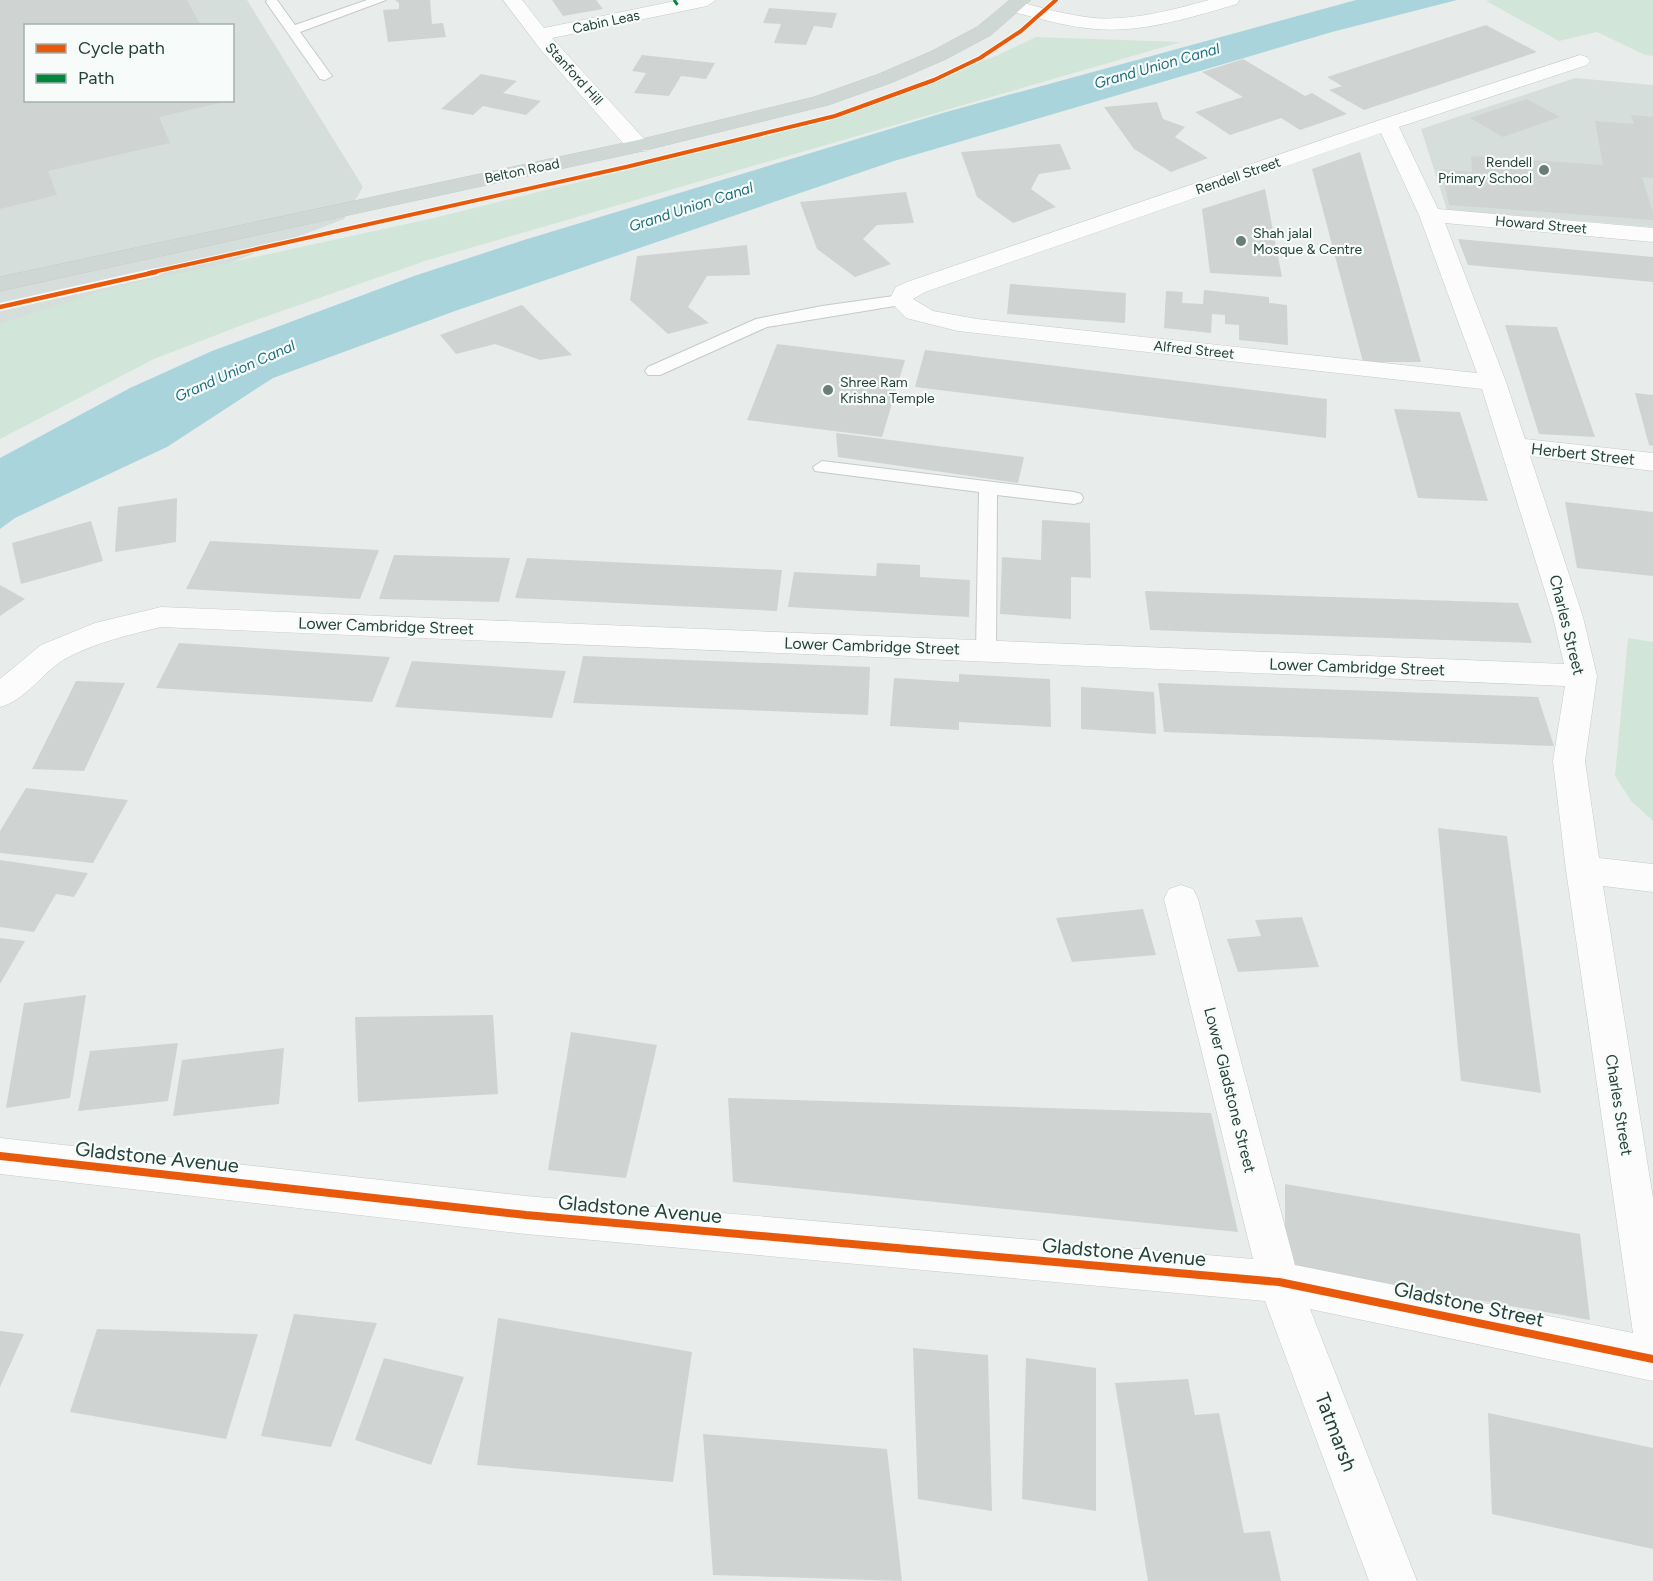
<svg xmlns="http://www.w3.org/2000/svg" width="1653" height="1581" font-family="Figtree,sans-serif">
  <rect width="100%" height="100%" fill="#e8edeb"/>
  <!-- built -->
  <path fill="#d6dedb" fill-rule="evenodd" d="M0,0H247L363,187L344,219L227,264L0,361ZM26,26H232V100H26Z
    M1575,78L1653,85V227L1447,210L1421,129Z"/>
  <!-- green -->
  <path fill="#d1e6d8" d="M1492,0H1653V56L1645,55L1597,32L1559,41L1486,1Z
    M1036,37L1181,42L425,261L245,324L154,359L0,439V324L108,289L434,218L800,127L996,56Z
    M1628,638L1653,642V821L1631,801L1615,776Z"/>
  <!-- water -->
  <path fill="#a9d4db" d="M1356,0H1457L1332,32L894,161L455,311L273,378L167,447L15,518L0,529V458L130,388L212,351L414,276L524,240L946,112Z"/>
  <!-- building -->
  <path fill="#cfd4d2" d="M0,0H187L201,26H26V100L228,101L159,117L170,143L48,171L57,195L0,209Z
    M395,0H430L432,24L443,23L446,37L388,42L383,10L399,9V3Z
    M552,0H596L603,9L563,16Z
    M769,8L837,13L832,28L814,26L806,45L774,43L781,24L763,23Z
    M1486,25L1537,52L1364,110L1329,90L1342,86L1327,77Z
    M642,55L715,63L706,79L681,76L669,96L634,93L646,73L632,71Z
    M1243,59L1305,96L1312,93L1347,114L1300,130L1281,118L1230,135L1195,112L1243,97L1202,72Z
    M481,74L517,81L503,93L541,101L526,115L483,106L473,115L441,109Z
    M1527,99L1560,117L1503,137L1470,118Z
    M1157,102L1163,119L1185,127L1175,137L1208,158L1171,172L1134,149L1104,107Z
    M1631,115L1653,117V178L1642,177L1653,212V220L1449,205L1441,169L1472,172L1471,156L1603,165L1595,121L1634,124Z
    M1060,144L1071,169L1039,174L1031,189L1056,207L1013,223L977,197L961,152Z
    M1360,152L1421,362H1363L1312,169Z
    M1265,189L1282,277L1210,273L1202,209Z
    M906,192L914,223L877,225L863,239L891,264L855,277L817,249L800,202Z
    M1458,239L1653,257V282L1468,265Z
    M747,245L750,275L707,276L688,307L709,323L668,334L630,300L637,256Z
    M1010,284L1126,293L1125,323L1007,314Z
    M1204,290L1269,297V303L1287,305L1288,345L1239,340V325L1225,324V315L1212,314L1211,333L1164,328L1166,291L1183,292L1182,303L1203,304Z
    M522,305L572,355L540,360L495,344L456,354L440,335Z
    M1505,325L1557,327L1595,437L1539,434Z
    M777,344L905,360L882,437L747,420Z
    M925,350L1327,399L1326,438L915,387Z
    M1635,393L1653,395V446L1649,445Z
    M1394,409L1460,412L1488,501L1418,498Z
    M836,433L1024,457L1018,483L838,457Z
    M177,498L176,542L115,552L118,507Z
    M1565,502L1653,512V576L1577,568Z
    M1042,520L1090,523L1091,578L1071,577V619L1000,614L1002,557L1041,560Z
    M91,521L103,561L21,584L12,543Z
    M210,541L379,550L360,599L186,589Z
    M394,555L510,558L499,602L379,599Z
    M527,558L782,570L777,611L515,598Z
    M877,563L920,565V577L970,580L969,617L788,607L794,572L876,576Z
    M0,585L25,599L0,616Z
    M1145,591L1518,603L1532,643L1150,630Z
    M179,643L390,657L372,702L156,688Z
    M583,656L870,667L868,715L573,703Z
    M412,661L566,671L552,718L395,707Z
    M959,674L1050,679L1051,727L959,722V730L890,726L894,678L959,682Z
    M76,681L125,683L84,771L32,769Z
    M1158,683L1538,697L1554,746L1164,732Z
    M1081,687L1154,692L1156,734L1081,729Z
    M26,788L128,800L93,863L0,853V831Z
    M1438,828L1507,836L1541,1093L1461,1081Z
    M0,860L88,873L74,897L56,894L34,932L0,927Z
    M1143,909L1156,955L1072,962L1056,918Z
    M1302,917L1319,967L1238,972L1227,939L1261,936L1255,920Z
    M0,938L25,941L0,984Z
    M86,995L70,1098L6,1108L24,1003Z
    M493,1015L498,1094L358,1102L355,1017Z
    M571,1032L657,1045L626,1178L548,1170Z
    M178,1043L168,1101L78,1111L90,1051Z
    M284,1048L279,1104L173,1116L182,1060Z
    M728,1098L1211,1113L1238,1232L733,1182Z
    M1285,1184L1580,1234L1590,1320L1285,1266Z
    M294,1314L377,1323L331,1447L261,1436Z
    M498,1318L692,1352L673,1482L477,1465Z
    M97,1329L258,1334L226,1439L70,1412Z
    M0,1331L24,1334L0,1387Z
    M913,1348L988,1355L992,1511L918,1499Z
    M384,1358L464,1377L431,1465L355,1440Z
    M1026,1358L1096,1368V1511L1022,1499Z
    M1188,1379L1195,1415L1219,1413L1244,1533L1270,1531L1281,1581H1148L1115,1383Z
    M1488,1413L1653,1448V1549L1492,1514Z
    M703,1434L887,1449L902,1581L713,1575Z"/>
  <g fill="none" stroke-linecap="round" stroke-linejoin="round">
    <!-- service casing -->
    <g stroke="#c5cac8" stroke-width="2">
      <path id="service" d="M267,0H277L295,25L367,0H386L300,32L332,76L325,80L320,79L266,2Z
        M901,295L909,300L907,304L767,327L660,375H648L645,371L648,367L756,319L822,306Z
        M822,461L1074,492L1081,494L1083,498L1081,502L1074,504L997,495L996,651L993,656L986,658L979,656L976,651L979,492L815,471L813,467Z"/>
    </g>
    <!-- minor casing -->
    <g stroke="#c5cac8" stroke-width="1">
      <path id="minor" d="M503,0H522L544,28L680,0H716L707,6L552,38L646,141L649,146L646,151H630L541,50Z
        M1209,0H1239L1237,4C1192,17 1143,33 1096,29C1066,27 1038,18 1009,11L1006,7L1016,1C1042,8 1067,15 1094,18C1132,21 1172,10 1209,0Z
        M1580,55L1587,57L1590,61L1587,65L1399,127L1438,209L1653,228V242L1445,223L1506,382L1525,439L1653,453V471L1530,456L1583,617L1597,676L1585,761L1599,858L1653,864V892L1603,886L1653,1198V1381L1310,1309L1417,1581H1369L1265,1301L526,1234L0,1174V1138L526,1196L1253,1259L1164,899L1169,889L1181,885L1193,889L1198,899L1295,1265L1633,1333L1566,870L1553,761L1565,686L161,627C128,635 93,643 63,660C41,674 26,700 0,707V679L41,645L95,623L161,607L1564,664L1553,617L1482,389L958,331L906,318L889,300L896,287L907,282L1380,120ZM1381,133L1419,215L1477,373L977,319L933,311L913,299L925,292Z"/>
    </g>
    <!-- primary casing -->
    <g stroke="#c3ccc9" stroke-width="1">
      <path id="primary" d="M1010,0H1031L991,35L946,59L893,82L828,105L638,152L0,291V277L638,140L814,97L879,74L932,51L977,27Z"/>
    </g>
    <!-- service -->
    <use href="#service" fill="#fcfcfc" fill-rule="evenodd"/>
    <!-- minor -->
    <use href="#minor" fill="#fcfcfc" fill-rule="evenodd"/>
    <!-- primary -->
    <use href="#primary" fill="#cfd7d5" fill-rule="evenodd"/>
    <!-- quiet -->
    <path stroke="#00873e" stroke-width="3" stroke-dasharray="6 3" stroke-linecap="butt" d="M674,0L679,7"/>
    <!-- cycleway-far2 casing -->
    <g stroke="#f7fbf9" stroke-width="6">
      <path id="cycleway-far2" d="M149,273L626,167L835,116L934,80L980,58L1021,31L1056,0"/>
    </g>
    <!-- cycleway-far1 casing -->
    <g stroke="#f7fbf9" stroke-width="8">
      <path id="cycleway-far1" d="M0,307L156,272"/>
    </g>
    <!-- cycleway casing -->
    <g stroke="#f7fbf9" stroke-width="11">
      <path id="cycleway" d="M0,1156L526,1215L1279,1282L1653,1359"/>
    </g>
    <!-- cycleway-far2 -->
    <use href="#cycleway-far2" stroke="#e8590c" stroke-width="4"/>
    <!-- cycleway-far1 -->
    <use href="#cycleway-far1" stroke="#e8590c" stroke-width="4.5"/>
    <!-- cycleway -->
    <use href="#cycleway" stroke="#e8590c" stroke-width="8"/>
  </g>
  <!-- markers -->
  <g fill="#697e78" stroke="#f7fbf9" stroke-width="2">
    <circle cx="1544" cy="170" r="6"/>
    <circle cx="1241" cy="241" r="6"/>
    <circle cx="828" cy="390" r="6"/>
  </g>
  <g text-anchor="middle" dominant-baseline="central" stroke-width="4.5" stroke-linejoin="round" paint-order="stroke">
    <!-- far-street labels -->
    <g font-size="14" fill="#24423a" stroke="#f7fbf9">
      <text transform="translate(606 22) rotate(-12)">Cabin Leas</text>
      <text transform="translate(574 74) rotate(48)">Stanford Hill</text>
      <text transform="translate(522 171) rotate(-12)">Belton Road</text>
      <text transform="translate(1238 176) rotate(-19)">Rendell Street</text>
      <text transform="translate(1541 225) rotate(5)">Howard Street</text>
      <text transform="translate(1194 350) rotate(6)">Alfred Street</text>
    </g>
    <!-- far-poi labels -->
    <g font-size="14" fill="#24423a" stroke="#f7fbf9" text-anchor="start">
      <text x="1532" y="162" text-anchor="end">Rendell<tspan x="1532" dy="16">Primary School</tspan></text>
      <text x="1253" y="233">Shah jalal<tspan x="1253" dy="16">Mosque &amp; Centre</tspan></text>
      <text x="840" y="382">Shree Ram<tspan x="840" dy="16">Krishna Temple</tspan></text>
    </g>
    <!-- far-water labels -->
    <g font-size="15" font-style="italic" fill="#1c6f80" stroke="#f7fbf9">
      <text transform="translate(1157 66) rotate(-16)">Grand Union Canal</text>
      <text transform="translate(691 207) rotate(-18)">Grand Union Canal</text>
      <text transform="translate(235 371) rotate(-24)">Grand Union Canal</text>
    </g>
    <!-- street labels -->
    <g font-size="16" fill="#24423a" stroke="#f7fbf9">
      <text transform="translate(1583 454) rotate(6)">Herbert Street</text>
      <text transform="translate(1567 625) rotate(76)">Charles Street</text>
      <text transform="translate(386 626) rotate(2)">Lower Cambridge Street</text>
      <text transform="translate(872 646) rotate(2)">Lower Cambridge Street</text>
      <text transform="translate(1357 667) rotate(2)">Lower Cambridge Street</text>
      <text transform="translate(1230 1090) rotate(76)">Lower Gladstone Street</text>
      <text transform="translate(1619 1105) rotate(81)">Charles Street</text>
    </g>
    <!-- near-street labels -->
    <g font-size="20" fill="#24423a" stroke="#f7fbf9">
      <text transform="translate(157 1157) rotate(6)">Gladstone Avenue</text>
      <text transform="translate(640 1209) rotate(5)">Gladstone Avenue</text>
      <text transform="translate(1124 1252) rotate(5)">Gladstone Avenue</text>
      <text transform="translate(1469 1304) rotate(12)">Gladstone Street</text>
      <text transform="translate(1336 1432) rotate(69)">Tatmarsh</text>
    </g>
  </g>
  <!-- legend -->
  <rect x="24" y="24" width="210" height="78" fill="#f7fbf9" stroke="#a3b1ad" stroke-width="1.5"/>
  <rect x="36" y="44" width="30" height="9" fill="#e8590c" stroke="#a3b1ad" stroke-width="1.5"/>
  <text x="78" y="54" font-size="18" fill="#24423a">Cycle path</text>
  <rect x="36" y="74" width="30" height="9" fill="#00873e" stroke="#a3b1ad" stroke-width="1.5"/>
  <text x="78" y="84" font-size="18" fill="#24423a">Path</text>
</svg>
